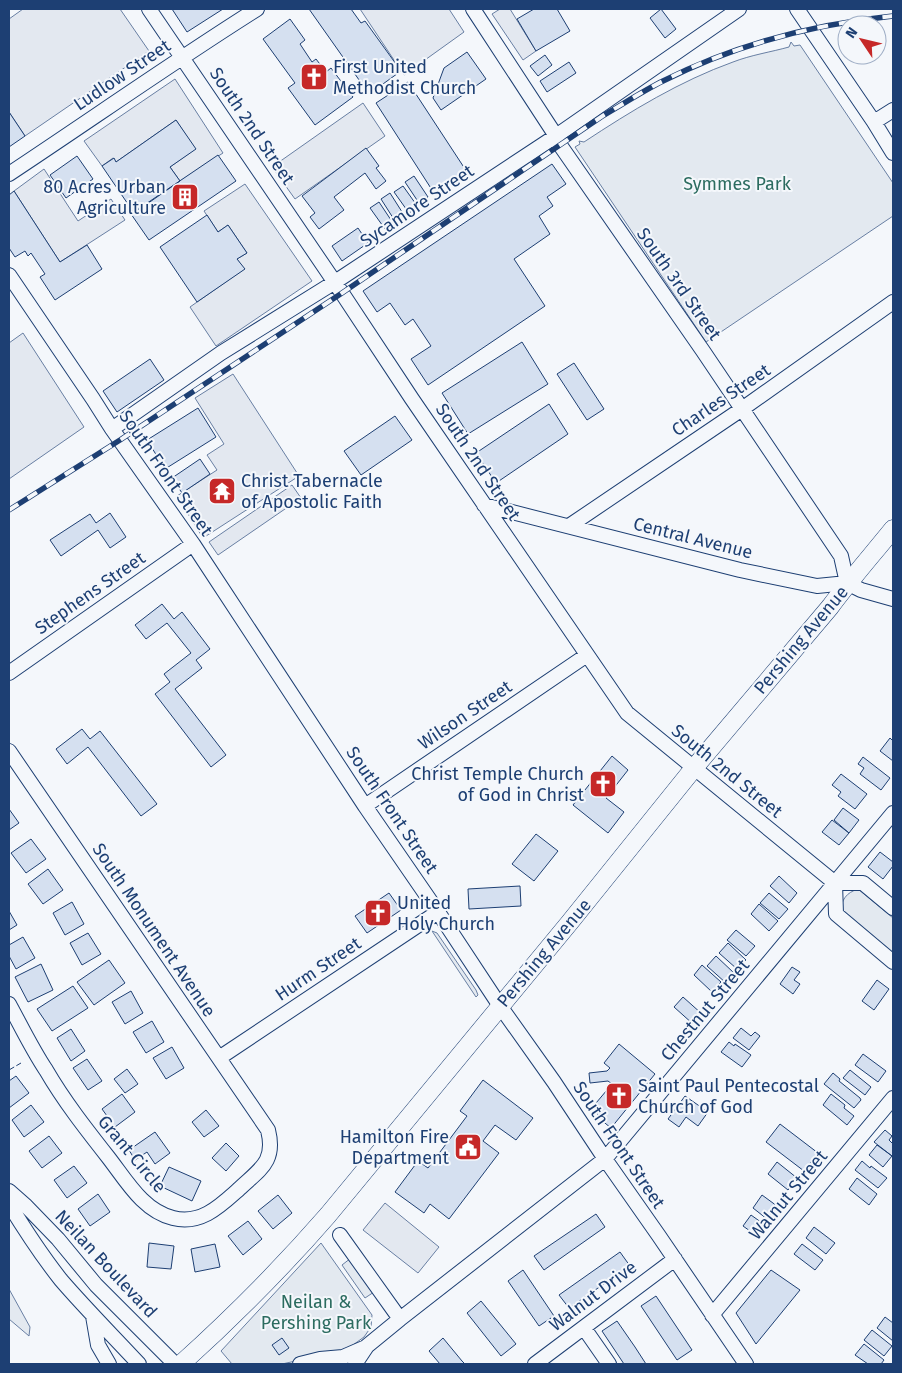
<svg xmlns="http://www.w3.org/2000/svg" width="902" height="1373" font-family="'Fira Sans',sans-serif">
  <rect width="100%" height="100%" fill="#f4f7fb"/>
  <!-- green -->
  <path fill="#e3e9f0" stroke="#687fa3" d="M791,42L794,46L800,45L893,183V216L706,342L575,147L580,144L579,141L584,142C631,111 680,81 733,62C751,55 771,52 789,47Z
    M858,889L893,918V955L840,912C842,899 846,893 858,889Z
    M432,931L437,933L476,990L478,995L476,997Z
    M321,1243L372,1315L371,1327L364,1337L346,1350L282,1364H232L221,1351Z
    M360,1251L383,1286L365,1298L342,1265Z
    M9,1289L30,1327L29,1336L9,1319Z"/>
  <!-- parking -->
  <path fill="#e3e8f0" stroke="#687fa3" d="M23,9H120L149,51L25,136L9,112V19Z
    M360,9H449L464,32L404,75Z
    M500,9H510L536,51L523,60L492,14Z
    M175,79L223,153L180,181L170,167L195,149L176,120L116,162L113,158L102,166L84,141Z
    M363,103L385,136L295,199L272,167Z
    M44,169L78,221L111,199L125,220L60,262L14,191Z
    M245,184L312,281L216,346L190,307L244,269L237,259L247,253L228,225L218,232L204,211Z
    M23,333L84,427L9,479V343Z
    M233,374L299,476L203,538L177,496L217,470L207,455L224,444L195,398Z
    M292,485L301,498L218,555L209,542Z
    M385,1203L439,1247L418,1273L363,1230Z"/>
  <!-- building -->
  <path fill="#d5e0f0" stroke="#1d3f73" d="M172,9H223L187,32Z
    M309,9H351L361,23L365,21L401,71L369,94Z
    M534,9H557L570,31L536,51L517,19Z
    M661,9L676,29L665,38L650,18Z
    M290,19L305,40L300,44L312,62L316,59L326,72L331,68L353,97L315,125L288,88L295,83L263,39Z
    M467,52L486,79L441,110L433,98L444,68Z
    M545,55L552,65L538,76L530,66Z
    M569,62L576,73L547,92L540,81Z
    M408,82L467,172L434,193L376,103Z
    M9,112L25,136L9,147Z
    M176,120L196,149L170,167L180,181L134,213L102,166L114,158L116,162Z
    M366,148L379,166L376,168L386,181L376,189L365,173L334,197L344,210L319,229L310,217L315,213L302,196Z
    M218,155L236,181L149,240L131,214Z
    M77,156L93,179L66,198L50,175Z
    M552,164L566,184L547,197L553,206L539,216L550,234L514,259L545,306L428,385L411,359L431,346L413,319L405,325L390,303L377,312L363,291Z
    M414,176L428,197L419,203L405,182Z
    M403,186L418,207L409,213L394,192Z
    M14,191L60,262L87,245L102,269L55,300L40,277L45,274L31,253L28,256L25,251L15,257L9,248V195Z
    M390,193L404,215L395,221L381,199Z
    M379,202L393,223L385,229L370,208Z
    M207,215L218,232L228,225L247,253L237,259L245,269L197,302L160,247Z
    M358,228L368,243L342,261L332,246Z
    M522,342L548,384L468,434L442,393Z
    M150,359L164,380L117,412L103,391Z
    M574,363L604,409L587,420L557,374Z
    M549,404L568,434L496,483L476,453Z
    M198,408L216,437L165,469L147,440Z
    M395,416L412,440L361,475L344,451Z
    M200,459L210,474L182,493L172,478Z
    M110,513L126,537L110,548L98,530L61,556L50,540L90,514L96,523Z
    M162,604L174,619L182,612L210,649L196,660L202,668L175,689L226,755L211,767L155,694L170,682L164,674L191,653L167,623L146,639L135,625Z
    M82,729L90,739L100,731L157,804L141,816L88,747L67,764L56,749Z
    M890,738L893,741V761L880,751Z
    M612,756L628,770L606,798L624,812L608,833L573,805Z
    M863,757L890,778L881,790L860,774L864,768L858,764Z
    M841,774L867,794L855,809L838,796L841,792L832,785Z
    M843,808L859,820L849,833L834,820Z
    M9,809L19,823L9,830Z
    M832,820L849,833L839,845L822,832Z
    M536,834L558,851L534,881L512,864Z
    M31,839L46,859L26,873L11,853Z
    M880,852L893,862V866L883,879L868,867Z
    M48,869L63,890L43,904L28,884Z
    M779,876L797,893L789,903L770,886Z
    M520,886L521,906L469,909L468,889Z
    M389,893L401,910L367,933L355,916Z
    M769,893L788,909L779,919L760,903Z
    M72,902L84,924L65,935L53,913Z
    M759,904L778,921L769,931L751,914Z
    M9,911L17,925L9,930Z
    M736,930L755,946L746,956L727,940Z
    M88,933L101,954L82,965L70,943Z
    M23,937L35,958L16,969L9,956V945Z
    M728,943L746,960L737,969L719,953Z
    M716,956L734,973L726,983L707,966Z
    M109,960L125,983L94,1005L77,982Z
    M41,964L53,990L28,1002L15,977Z
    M702,965L721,982L712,992L694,975Z
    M792,967L800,972L794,980L800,984L793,994L780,984Z
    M877,980L889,989L874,1010L862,1001Z
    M73,986L88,1008L52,1031L37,1009Z
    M131,991L143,1013L125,1024L112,1002Z
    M683,997L702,1014L693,1024L674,1007Z
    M152,1021L164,1042L146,1053L133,1032Z
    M741,1028L751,1036L755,1032L760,1036L749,1050L733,1038Z
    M71,1029L85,1051L71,1061L57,1038Z
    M729,1042L734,1046L735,1044L751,1055L742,1067L721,1052Z
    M619,1044L655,1074L611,1128L600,1119L601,1117L591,1109L612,1084L608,1081L590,1083L589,1073L607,1071L610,1068L604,1063Z
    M172,1047L184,1068L166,1079L153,1058Z
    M863,1054L886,1071L878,1082L855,1065Z
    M87,1059L102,1081L88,1090L73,1068Z
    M127,1069L138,1084L125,1093L114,1079Z
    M850,1070L871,1087L865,1095L843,1078Z
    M833,1073L840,1079L839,1081L860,1098L861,1100L854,1108L824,1084Z
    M16,1076L29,1093L9,1108V1081Z
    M483,1080L533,1118L516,1140L495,1125L483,1141L499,1153L449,1219L430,1204L424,1213L395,1192L418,1161L428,1168L467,1116L460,1111Z
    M122,1094L135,1112L115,1127L102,1109Z
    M831,1094L845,1105L844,1108L854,1116L847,1125L823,1105Z
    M685,1096L708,1112L698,1126L686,1117L679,1127L668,1119Z
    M31,1105L44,1122L24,1137L12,1120Z
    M206,1110L219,1126L204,1137L192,1122Z
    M780,1124L818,1153L804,1171L766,1142Z
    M885,1130L892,1136L889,1140L893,1144V1155L892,1156L874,1142Z
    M155,1132L170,1153L155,1164L147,1152L135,1160L129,1150Z
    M49,1136L62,1153L42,1168L29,1151Z
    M226,1143L239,1156L226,1171L212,1158Z
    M877,1145L892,1156L883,1167L869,1155Z
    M862,1161L870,1168L871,1166L887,1178L878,1188L855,1170Z
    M777,1162L797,1178L788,1190L768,1174Z
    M74,1166L87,1183L67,1198L54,1180Z
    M169,1167L201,1181L192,1201L160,1186Z
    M857,1178L877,1194L869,1205L849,1189Z
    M98,1194L110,1212L90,1226L78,1209Z
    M278,1195L292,1213L273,1229L258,1211Z
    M762,1195L777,1206L767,1219L753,1208Z
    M596,1214L605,1227L544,1270L534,1256Z
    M751,1215L765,1225L757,1236L743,1226Z
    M248,1221L262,1239L243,1255L228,1236Z
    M814,1227L835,1243L826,1254L806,1238Z
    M149,1243L174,1246L171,1269L147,1267Z
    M215,1244L220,1267L195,1272L191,1249Z
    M802,1244L823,1260L815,1270L794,1254Z
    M620,1252L630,1266L569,1308L559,1295Z
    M523,1270L554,1316L539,1326L508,1281Z
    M771,1270L800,1290L756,1344L736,1313Z
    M656,1296L692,1350L677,1360L641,1306Z
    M481,1301L516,1344L501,1356L467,1313Z
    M885,1317L893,1323V1341L877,1328Z
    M617,1321L635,1347L646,1364H624L602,1331Z
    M872,1330L892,1346L884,1356L864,1340Z
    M282,1338L289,1348L279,1355L272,1345Z
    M443,1338L462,1361L465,1364H440L429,1351Z
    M864,1344L884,1360L881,1364H868L855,1355Z"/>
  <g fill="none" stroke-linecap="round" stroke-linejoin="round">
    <!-- minor casing -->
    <g stroke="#1d3f73" stroke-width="16">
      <path id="minor" d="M149,9L342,293L412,399L627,713L835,883H863L893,908
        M473,9L556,136L560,145L703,351L841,556L847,583
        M797,9L874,122L893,153
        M874,122L893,110
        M9,174C92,119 173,62 257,9
        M9,275L93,399L112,429L193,544L365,806L438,912L500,1006L554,1082L605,1159L659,1236L746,1364
        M112,429L221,353L335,282L556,136L739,9
        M484,505L740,570L817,586L847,583L861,590L893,599
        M569,526L742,409L893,302
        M9,673L193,544
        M9,751L268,1130C276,1162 260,1169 239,1189C220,1206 201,1225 173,1218C143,1211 126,1180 108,1157C86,1129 64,1101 46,1070C32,1049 21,1026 9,1004
        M365,806L587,655
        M835,883L836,914L893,962
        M219,1058L438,912
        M9,1191L26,1206L58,1239L96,1285L175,1364
        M9,1204C25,1230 42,1256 61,1280C86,1309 113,1336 139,1364
        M340,1235L400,1319
        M712,1315L893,1098
        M93,1316L98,1345L109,1364
        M584,1328L609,1364
        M300,1364L320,1359L343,1357L366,1347
        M355,1364L367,1346L400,1319L605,1159L893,813
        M535,1364L675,1259"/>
    </g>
    <!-- major casing -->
    <g stroke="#1d3f73" stroke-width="19">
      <path id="major" d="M181,1364C233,1317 282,1268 328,1215L570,922L694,768L830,607C850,580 872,555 893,529"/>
    </g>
    <!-- minor -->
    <use href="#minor" stroke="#f4f7fb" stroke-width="14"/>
    <!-- major -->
    <use href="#major" stroke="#f4f7fb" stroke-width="18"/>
    <!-- rail casing -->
    <g stroke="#1d3f73" stroke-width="5.5">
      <path id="rail" d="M9,510L120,440L342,293L604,115C623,104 643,91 663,81C734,45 815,24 893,16"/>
    </g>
    <!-- rail -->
    <use href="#rail" stroke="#f4f7fb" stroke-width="4" stroke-dasharray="11" stroke-linecap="butt"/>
    <!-- fence -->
    <path stroke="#1d3f73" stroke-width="1" stroke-dasharray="6 2.5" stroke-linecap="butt" d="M9,1070L21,1063"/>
  </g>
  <!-- icons -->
  <defs>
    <g id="church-square" transform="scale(1.4375)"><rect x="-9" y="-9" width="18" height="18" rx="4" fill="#c62828" stroke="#f4f7fb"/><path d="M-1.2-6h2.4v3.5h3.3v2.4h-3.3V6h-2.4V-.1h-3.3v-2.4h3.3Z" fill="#fff"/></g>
    <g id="building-square" transform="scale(1.4375)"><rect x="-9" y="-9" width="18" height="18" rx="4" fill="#c62828" stroke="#f4f7fb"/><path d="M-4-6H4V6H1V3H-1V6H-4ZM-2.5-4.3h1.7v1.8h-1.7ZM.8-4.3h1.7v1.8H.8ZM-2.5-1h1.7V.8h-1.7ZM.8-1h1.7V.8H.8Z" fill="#fff"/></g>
    <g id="temple-square" transform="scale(1.4375)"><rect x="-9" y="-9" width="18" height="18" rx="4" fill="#c62828" stroke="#f4f7fb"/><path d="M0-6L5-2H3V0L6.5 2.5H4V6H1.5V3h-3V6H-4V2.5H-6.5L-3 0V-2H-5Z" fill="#fff"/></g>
    <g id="civic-square" transform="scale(1.4375)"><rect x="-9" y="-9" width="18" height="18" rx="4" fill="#c62828" stroke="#f4f7fb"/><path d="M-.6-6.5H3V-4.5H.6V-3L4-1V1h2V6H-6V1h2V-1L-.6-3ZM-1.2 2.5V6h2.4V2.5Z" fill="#fff"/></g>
  </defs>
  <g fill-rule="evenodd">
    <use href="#church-square" x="314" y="77"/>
    <use href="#building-square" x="185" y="197"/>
    <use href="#temple-square" x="222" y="491"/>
    <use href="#church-square" x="603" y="784"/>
    <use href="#church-square" x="378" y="913"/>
    <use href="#church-square" x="619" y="1096"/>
    <use href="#civic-square" x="468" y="1147"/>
  </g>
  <g text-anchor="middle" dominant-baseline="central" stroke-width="4" stroke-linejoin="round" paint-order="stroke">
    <!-- poi labels -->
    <g font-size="18" fill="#1d3f73" stroke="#f4f7fb" text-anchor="start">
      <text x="333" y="67">First United<tspan x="333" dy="21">Methodist Church</tspan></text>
      <text x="166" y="187" text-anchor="end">80 Acres Urban<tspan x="166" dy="21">Agriculture</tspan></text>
      <text x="241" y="481">Christ Tabernacle<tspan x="241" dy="21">of Apostolic Faith</tspan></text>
      <text x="584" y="774" text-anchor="end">Christ Temple Church<tspan x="584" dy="21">of God in Christ</tspan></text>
      <text x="397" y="903">United<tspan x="397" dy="21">Holy Church</tspan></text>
      <text x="638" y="1086">Saint Paul Pentecostal<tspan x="638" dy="21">Church of God</tspan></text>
      <text x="449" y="1137" text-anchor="end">Hamilton Fire<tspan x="449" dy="21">Department</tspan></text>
    </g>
    <!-- street labels -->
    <g font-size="18" fill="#1d3f73" stroke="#f4f7fb">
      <text transform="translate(122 75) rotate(-34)">Ludlow Street</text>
      <text transform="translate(252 126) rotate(56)">South 2nd Street</text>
      <text transform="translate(417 206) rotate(-34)">Sycamore Street</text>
      <text transform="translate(679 284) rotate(55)">South 3rd Street</text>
      <text transform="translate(721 400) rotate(-34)">Charles Street</text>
      <text transform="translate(478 462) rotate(56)">South 2nd Street</text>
      <text transform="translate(166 473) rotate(55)">South Front Street</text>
      <text transform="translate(693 538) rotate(14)">Central Avenue</text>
      <text transform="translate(90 593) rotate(-35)">Stephens Street</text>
      <text transform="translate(801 640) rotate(-50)">Pershing Avenue</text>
      <text transform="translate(465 715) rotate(-34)">Wilson Street</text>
      <text transform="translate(727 771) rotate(39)">South 2nd Street</text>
      <text transform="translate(392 810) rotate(56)">South Front Street</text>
      <text transform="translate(154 930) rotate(56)">South Monument Avenue</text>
      <text transform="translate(544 953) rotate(-50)">Pershing Avenue</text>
      <text transform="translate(318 969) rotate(-34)">Hurm Street</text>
      <text transform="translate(705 1010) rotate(-50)">Chestnut Street</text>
      <text transform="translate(619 1145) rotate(56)">South Front Street</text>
      <text transform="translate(132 1154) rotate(50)">Grant Circle</text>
      <text transform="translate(788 1195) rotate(-50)">Walnut Street</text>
      <text transform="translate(106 1264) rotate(47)">Neilan Boulevard</text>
      <text transform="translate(593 1296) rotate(-37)">Walnut Drive</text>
    </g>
    <!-- park labels -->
    <g font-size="18" fill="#2c6c60" stroke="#f4f7fb">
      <text x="737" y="184">Symmes Park</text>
      <text x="316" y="1302">Neilan &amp;<tspan x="316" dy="21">Pershing Park</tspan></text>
    </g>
  </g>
  <!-- border -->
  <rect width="902" height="1373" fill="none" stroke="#1d3f73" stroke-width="20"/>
  <!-- north arrow -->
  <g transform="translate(862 40) rotate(305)"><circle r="24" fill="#f4f7fb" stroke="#9eadc5"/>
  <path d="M0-4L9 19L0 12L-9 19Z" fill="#c62828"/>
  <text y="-8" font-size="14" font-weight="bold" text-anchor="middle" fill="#1d3f73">N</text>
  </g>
</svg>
